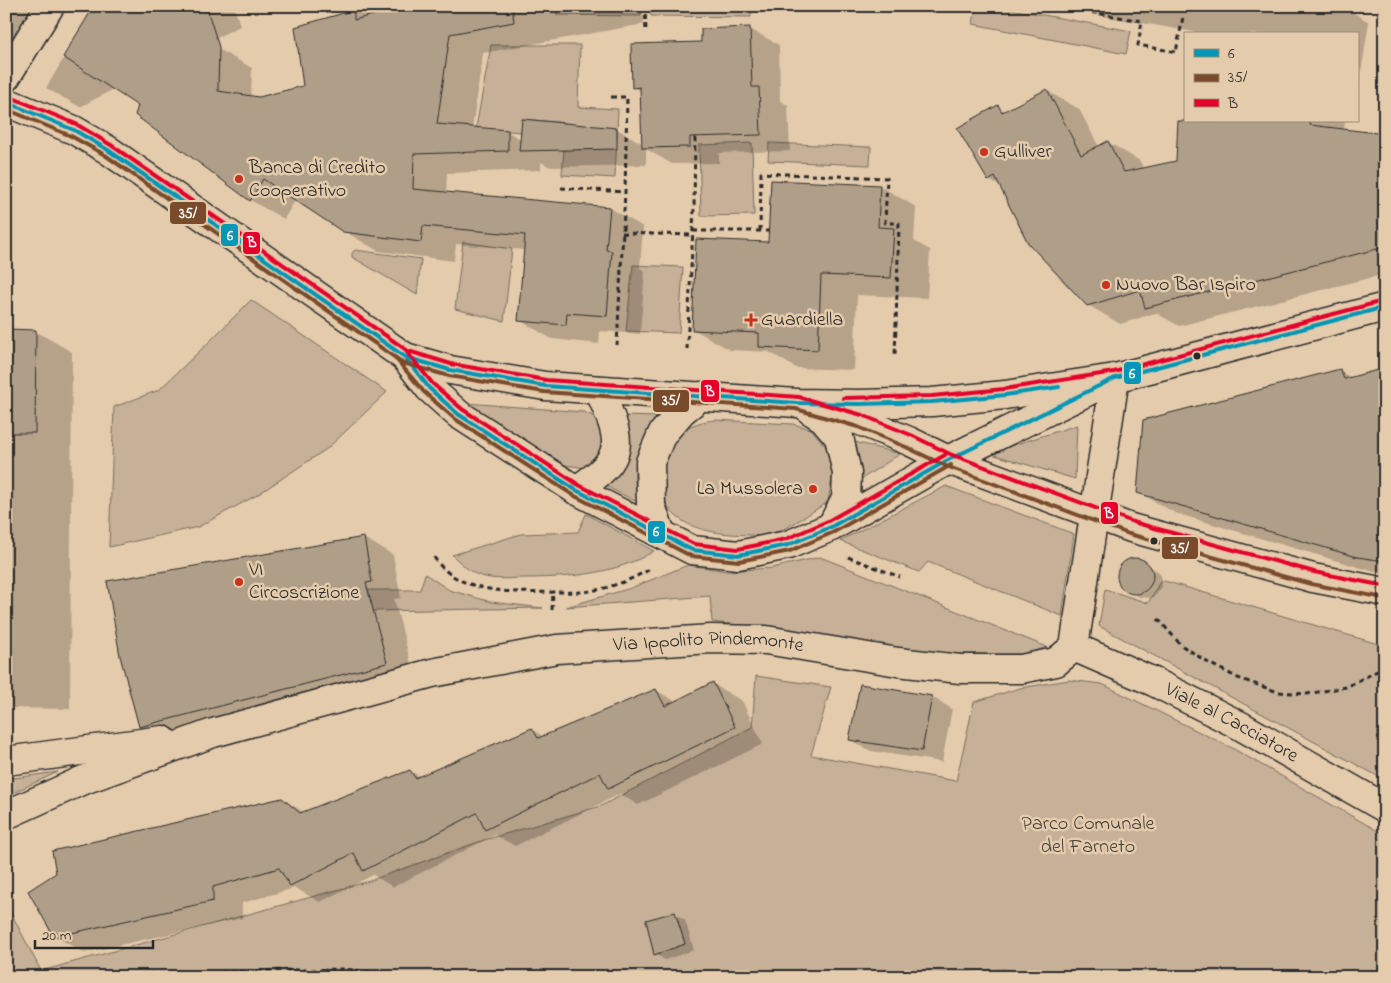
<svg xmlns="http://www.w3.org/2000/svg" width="1391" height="983" font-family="'Indie Flower',sans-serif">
  <rect width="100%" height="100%" fill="#e4cbac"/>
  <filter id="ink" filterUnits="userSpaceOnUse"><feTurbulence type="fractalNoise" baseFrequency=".02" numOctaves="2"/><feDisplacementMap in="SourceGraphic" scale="10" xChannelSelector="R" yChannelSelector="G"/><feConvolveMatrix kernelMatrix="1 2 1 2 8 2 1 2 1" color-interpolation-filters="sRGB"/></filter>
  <g filter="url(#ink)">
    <!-- green -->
    <path fill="#c6b097" stroke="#786e61" d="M556,6H641V16L557,15Z
      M650,6H751V17L651,16Z
      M976,6H994L1131,31L1126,54L973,24Z
      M491,45H580L578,107L618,109L615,178L562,175L566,123L522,119L521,132L476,128Z
      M752,143L754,215L701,216L699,145Z
      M769,143L871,147L870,165L768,161Z
      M463,242L512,249L504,321L455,309Z
      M355,250L421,259L417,295L352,257V253Z
      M633,265L683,267L679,333L626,331Z
      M251,300L387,392L328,448L257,495L198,527L109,547L114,407L159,390L210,341Z
      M466,403L584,412L596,417L606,444L599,457L586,468L565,465Z
      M623,416L659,417C635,449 632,463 637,502L600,483Z
      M715,420L793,424L811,429L826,447L834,466L828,502C808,514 787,531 764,536C759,536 754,535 749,535C723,534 689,532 671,511C663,501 663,491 662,479C662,473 661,466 662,460C665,434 692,422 715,420Z
      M1077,425L1075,479L988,453Z
      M851,441L900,454L860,480Z
      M946,486L1074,534L1062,616L928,562L919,572L840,541Z
      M586,514L654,551C615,575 565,578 521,578C507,579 488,580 476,574C467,570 459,561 452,555L521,534L578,532Z
      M820,557L1047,647L1027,654H959L885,649L799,632L712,622L710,596L566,607L631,588L688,565L727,571L772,568Z
      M425,574L449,590L491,602L543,608L373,611L368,590H420Z
      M1161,580L1385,646V780L1099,626L1105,589L1148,603Z
      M756,676L831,687L811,755L956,781L974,702L1020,688L1069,680L1102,684L1232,748L1385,835V977H1048L1004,969L931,974L928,977H6V903L41,971L366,882L481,841L601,806L752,727Z
      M58,772L6,796V779Z"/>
    <!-- shadow -->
    <path fill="#0003" d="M6,6H47L6,61Z
      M95,6H234L240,26L169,61L218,49L252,68L251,97L259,98L305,87L297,28L363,9L374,16L411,6H642L644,24L483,53L472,129L508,132L522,140L523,121L617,129L643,144L642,92L634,87L703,43L750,29L779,45L780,101L788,105L790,151L719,153V163L672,164L646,149V165L550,167L541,162V170L447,173L446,193L610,208L643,227L640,268L645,271L640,334L600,331L599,344L552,339L519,320L525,250L456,244L454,261L378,251L344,231L296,199L284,219L250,200L139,106L114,89L80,107L46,88Z
      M1043,6H1342L1369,22L1359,86L1357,85V34H1206Z
      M1047,91L1079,109L1099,147L1108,142L1140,161L1144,169L1210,156L1217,121H1345L1344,130L1385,135V274L1179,326L1156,313L1120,324L1088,305L1026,240L1001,187L989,180L998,107L1006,112Z
      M880,186L916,207L914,241L930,250L927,298L857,295L854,370L796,368L769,352L730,350L693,329L769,244Z
      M6,331H35L72,352L70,709L6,708Z
      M1385,369V575L1175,513L1138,492L1339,371L1352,378Z
      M364,538L393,555L401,598L394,599L415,679L170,743L140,727L108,582Z
      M1128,560H1139L1159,572L1161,576L1162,587L1155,596L1151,598L1139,597L1120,583L1119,572L1120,568Z
      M713,684L742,701L763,744L638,805L620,794L515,846L495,835L393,887L373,875L320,902L295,888L242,903V918L84,953L55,936L282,799L305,813L410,771L421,777L532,729L544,737L656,690L676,702Z
      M861,686L932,697L952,709L942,762L871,751L850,740Z
      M675,914L685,920L694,950L665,960L655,954Z"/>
    <!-- building -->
    <path fill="#b09f88" stroke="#2b2b2b" d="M94,6H206L219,47L218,91L259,97L303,86L295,27L354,10V20L406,6H512L514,22L450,34L437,124L508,130V151L414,154L413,189L610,207L606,250L612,251L607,316L567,313L566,325L518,321L525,235L423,226L421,242L343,232L263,179L250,201L135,115L138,106L63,57Z
      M750,27L752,87H759L761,135L690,137V147L642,148L640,87L632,88L631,44L701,42V29Z
      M1047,89L1081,155L1108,141L1124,172L1176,161L1178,121H1310V125L1385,134V247L1145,308L1140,290L1087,306L1028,243L995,177L988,181L957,128L998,105L1002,112Z
      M522,119L617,128V149L519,151Z
      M771,180L880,185L878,227L894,228L891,278L821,275L818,350L759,347V333L692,330L696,239L768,242Z
      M6,329L36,330L35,433H6Z
      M1385,368V561L1357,557L1137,493L1143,420L1340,369L1344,379Z
      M364,537L372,582L366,583L387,663L139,727L120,656L107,581Z
      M1117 576a18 18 0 1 1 36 0a18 18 0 1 1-36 0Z
      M713,682L735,727L608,789L600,773L485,830L477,813L363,871L354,853L290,886L279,868L213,887V901L54,937L28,891L56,873L52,851L282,798L300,813L410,770L415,778L532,728L538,738L656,689L665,706Z
      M860,684L932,696L922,751L849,740Z
      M675,912L685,944L654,955L646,920Z"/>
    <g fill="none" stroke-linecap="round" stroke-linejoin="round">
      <!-- minor casing -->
      <g stroke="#2b2b2b" stroke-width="31">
        <g id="minor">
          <path d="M6,77L50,6"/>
          <path d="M6,102L74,130L108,150L405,357L429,388L458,414L576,490L692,550L738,555L788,545L831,527L948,460L1115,378"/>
          <path d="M405,357L450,370L545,386L797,403L860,404L932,402L1005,395L1115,378L1385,307"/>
          <path d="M810,410L823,418L839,437L847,473L846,499L831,527"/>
          <path d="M830,413L860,421L909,441L948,460L1131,528L1313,578L1385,592"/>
          <path d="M576,490C628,457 622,442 599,390"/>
          <path d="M661,533L651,506L650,462L662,434L682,411L701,396"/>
          <path id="s1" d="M1074,647L1154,682L1239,725L1385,808"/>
          <path d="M6,761L163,740"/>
          <path id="s2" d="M6,815L81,781L213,733L432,673L557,649L711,639L766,640L898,662L960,669H1021L1056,662L1074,647L1115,378"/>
        </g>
      </g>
      <!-- path -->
      <path stroke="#2b2b2b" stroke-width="3" stroke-dasharray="5 4" stroke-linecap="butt" d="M645,6L646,32
        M1056,6L1142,21L1138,45L1176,52L1183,17
        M611,97H627L625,192L617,345
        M561,188L625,192
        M693,231H769
        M760,231L761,173L887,178L885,223H899L895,357
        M622,233L692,235
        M687,349L694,208L695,137
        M434,557C457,595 518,593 557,592C568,592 580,593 591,591C613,587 633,579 652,568
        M848,557L900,577
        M552,610L553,592
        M1158,619L1181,645L1207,662L1238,678L1278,692L1307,694L1346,687L1385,667
        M132,977L144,974L343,969L419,977"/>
      <!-- minor -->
      <use href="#minor" stroke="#e4cbac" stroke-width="28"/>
      <!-- bus-1 casing -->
      <g stroke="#e4cbac" stroke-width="8">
        <path id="bus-1" d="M6,102L74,130L108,150L405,357L429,388L458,414L576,490L692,550L738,555L788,545L831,527L948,460L1115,378L1385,307
          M396,351L405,357L450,370L545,386L797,403L860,404L932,402L1005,395L1059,387"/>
      </g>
      <!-- bus-2 casing -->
      <g stroke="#e4cbac" stroke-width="8">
        <path id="bus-2" d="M6,109L71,136L105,155L403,363L449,376L544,392L796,409L858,427L906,447L946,466L1129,534L1311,584L1384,598
          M396,359L424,392L455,419L573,495L691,556L739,561L790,551L834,532L951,465"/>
      </g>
      <!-- bus-3 casing -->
      <g stroke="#e4cbac" stroke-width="8">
        <path id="bus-3" d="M8,96L76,124L111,145L408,351L451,364L546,380L799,397L862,415L911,435L950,454L1133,522L1314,572L1385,586
          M406,351L433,384L462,409L579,485L694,544L738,549L786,539L828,521L945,455
          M843,398L932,396L1004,389L1114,372L1383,301"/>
      </g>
      <!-- bus-1 -->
      <use href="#bus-1" stroke="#0696b6" stroke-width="4"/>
      <!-- bus-2 -->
      <use href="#bus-2" stroke="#7a4b2a" stroke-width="4"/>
      <!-- bus-3 -->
      <use href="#bus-3" stroke="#e4002b" stroke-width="4"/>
    </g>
  </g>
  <!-- markers -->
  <g fill="#c8321e" stroke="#e4cbac" stroke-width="2">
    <circle cx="984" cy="152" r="5"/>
    <circle cx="239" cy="179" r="5"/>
    <circle cx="1106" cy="285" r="5"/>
    <path d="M748.5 312.5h5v5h5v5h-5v5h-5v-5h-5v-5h5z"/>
    <circle cx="813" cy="489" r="5"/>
    <circle cx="239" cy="582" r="5"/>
  </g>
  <g fill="#2b2b2b" stroke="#e4cbac" stroke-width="2">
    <circle cx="1197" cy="356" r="4.5"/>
    <circle cx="1154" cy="541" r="4.5"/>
  </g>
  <g text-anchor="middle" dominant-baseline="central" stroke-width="5" stroke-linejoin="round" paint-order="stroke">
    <!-- poi labels -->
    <g font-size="20" fill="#2b2b2b" stroke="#e4cbac" text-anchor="start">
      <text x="994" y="152">Gulliver</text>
      <text x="249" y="168">Banca di Credito<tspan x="249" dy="23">Cooperativo</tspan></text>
      <text x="1116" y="285">Nuovo Bar Ispiro</text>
      <text x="761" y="320">Guardiella</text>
      <text x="803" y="489" text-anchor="end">La Mussolera</text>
      <text x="249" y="570">VI<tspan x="249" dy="23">Circoscrizione</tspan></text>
    </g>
    <!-- street labels -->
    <g font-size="20" fill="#2b2b2b" stroke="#e4cbac">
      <text stroke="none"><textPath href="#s2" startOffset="729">Via Ippolito Pindemonte</textPath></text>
      <text stroke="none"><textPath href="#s1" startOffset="175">Viale al Cacciatore</textPath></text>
    </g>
    <!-- park labels -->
    <g font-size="20" fill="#423f3b" stroke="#e4cbac">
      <text x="1088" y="824">Parco Comunale<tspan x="1088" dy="23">del Farneto</tspan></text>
    </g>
  </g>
  <g stroke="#e4cbac" stroke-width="2">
    <rect x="169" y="201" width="38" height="24" rx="5" fill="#7a4b2a"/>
    <rect x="220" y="223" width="19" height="24" rx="5" fill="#0696b6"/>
    <rect x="242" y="231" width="19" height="24" rx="5" fill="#e4002b"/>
    <rect x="1123" y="361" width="19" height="24" rx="5" fill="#0696b6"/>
    <rect x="700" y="379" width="20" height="24" rx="5" fill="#e4002b"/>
    <rect x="652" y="389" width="38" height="24" rx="5" fill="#7a4b2a"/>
    <rect x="1100" y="501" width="19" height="24" rx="5" fill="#e4002b"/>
    <rect x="647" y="520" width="19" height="24" rx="5" fill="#0696b6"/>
    <rect x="1161" y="536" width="38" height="24" rx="5" fill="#7a4b2a"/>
  </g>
  <g font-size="14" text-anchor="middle" font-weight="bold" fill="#fff">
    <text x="188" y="218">35/</text>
    <text x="230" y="240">6</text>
    <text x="252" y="247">B</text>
    <text x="1132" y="378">6</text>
    <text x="710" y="396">B</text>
    <text x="671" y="405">35/</text>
    <text x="1109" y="518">B</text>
    <text x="656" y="536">6</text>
    <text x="1180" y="553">35/</text>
  </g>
  <!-- margin -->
  <rect width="1391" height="983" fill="none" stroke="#e4cbac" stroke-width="25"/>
  <rect x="12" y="12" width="1366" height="958" fill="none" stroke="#2b2b2b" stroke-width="2" filter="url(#ink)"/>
  <!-- legend -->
  <rect x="1184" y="32" width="175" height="90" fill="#e4cbac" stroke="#9a8b78"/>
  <rect x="1194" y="49" width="25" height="8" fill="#0696b6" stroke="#9a8b78"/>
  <text x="1228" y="58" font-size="15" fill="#2b2b2b">6</text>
  <rect x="1194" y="74" width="25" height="8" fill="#7a4b2a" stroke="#9a8b78"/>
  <text x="1228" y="82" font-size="15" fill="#2b2b2b">35/</text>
  <rect x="1194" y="99" width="25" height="8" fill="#e4002b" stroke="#9a8b78"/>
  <text x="1228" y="108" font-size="15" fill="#2b2b2b">B</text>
  <!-- scale -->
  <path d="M35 940v8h118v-8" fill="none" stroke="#2b2b2b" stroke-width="2.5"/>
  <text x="42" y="940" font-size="15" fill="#2b2b2b" stroke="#e4cbac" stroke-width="4" paint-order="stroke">20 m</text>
</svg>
